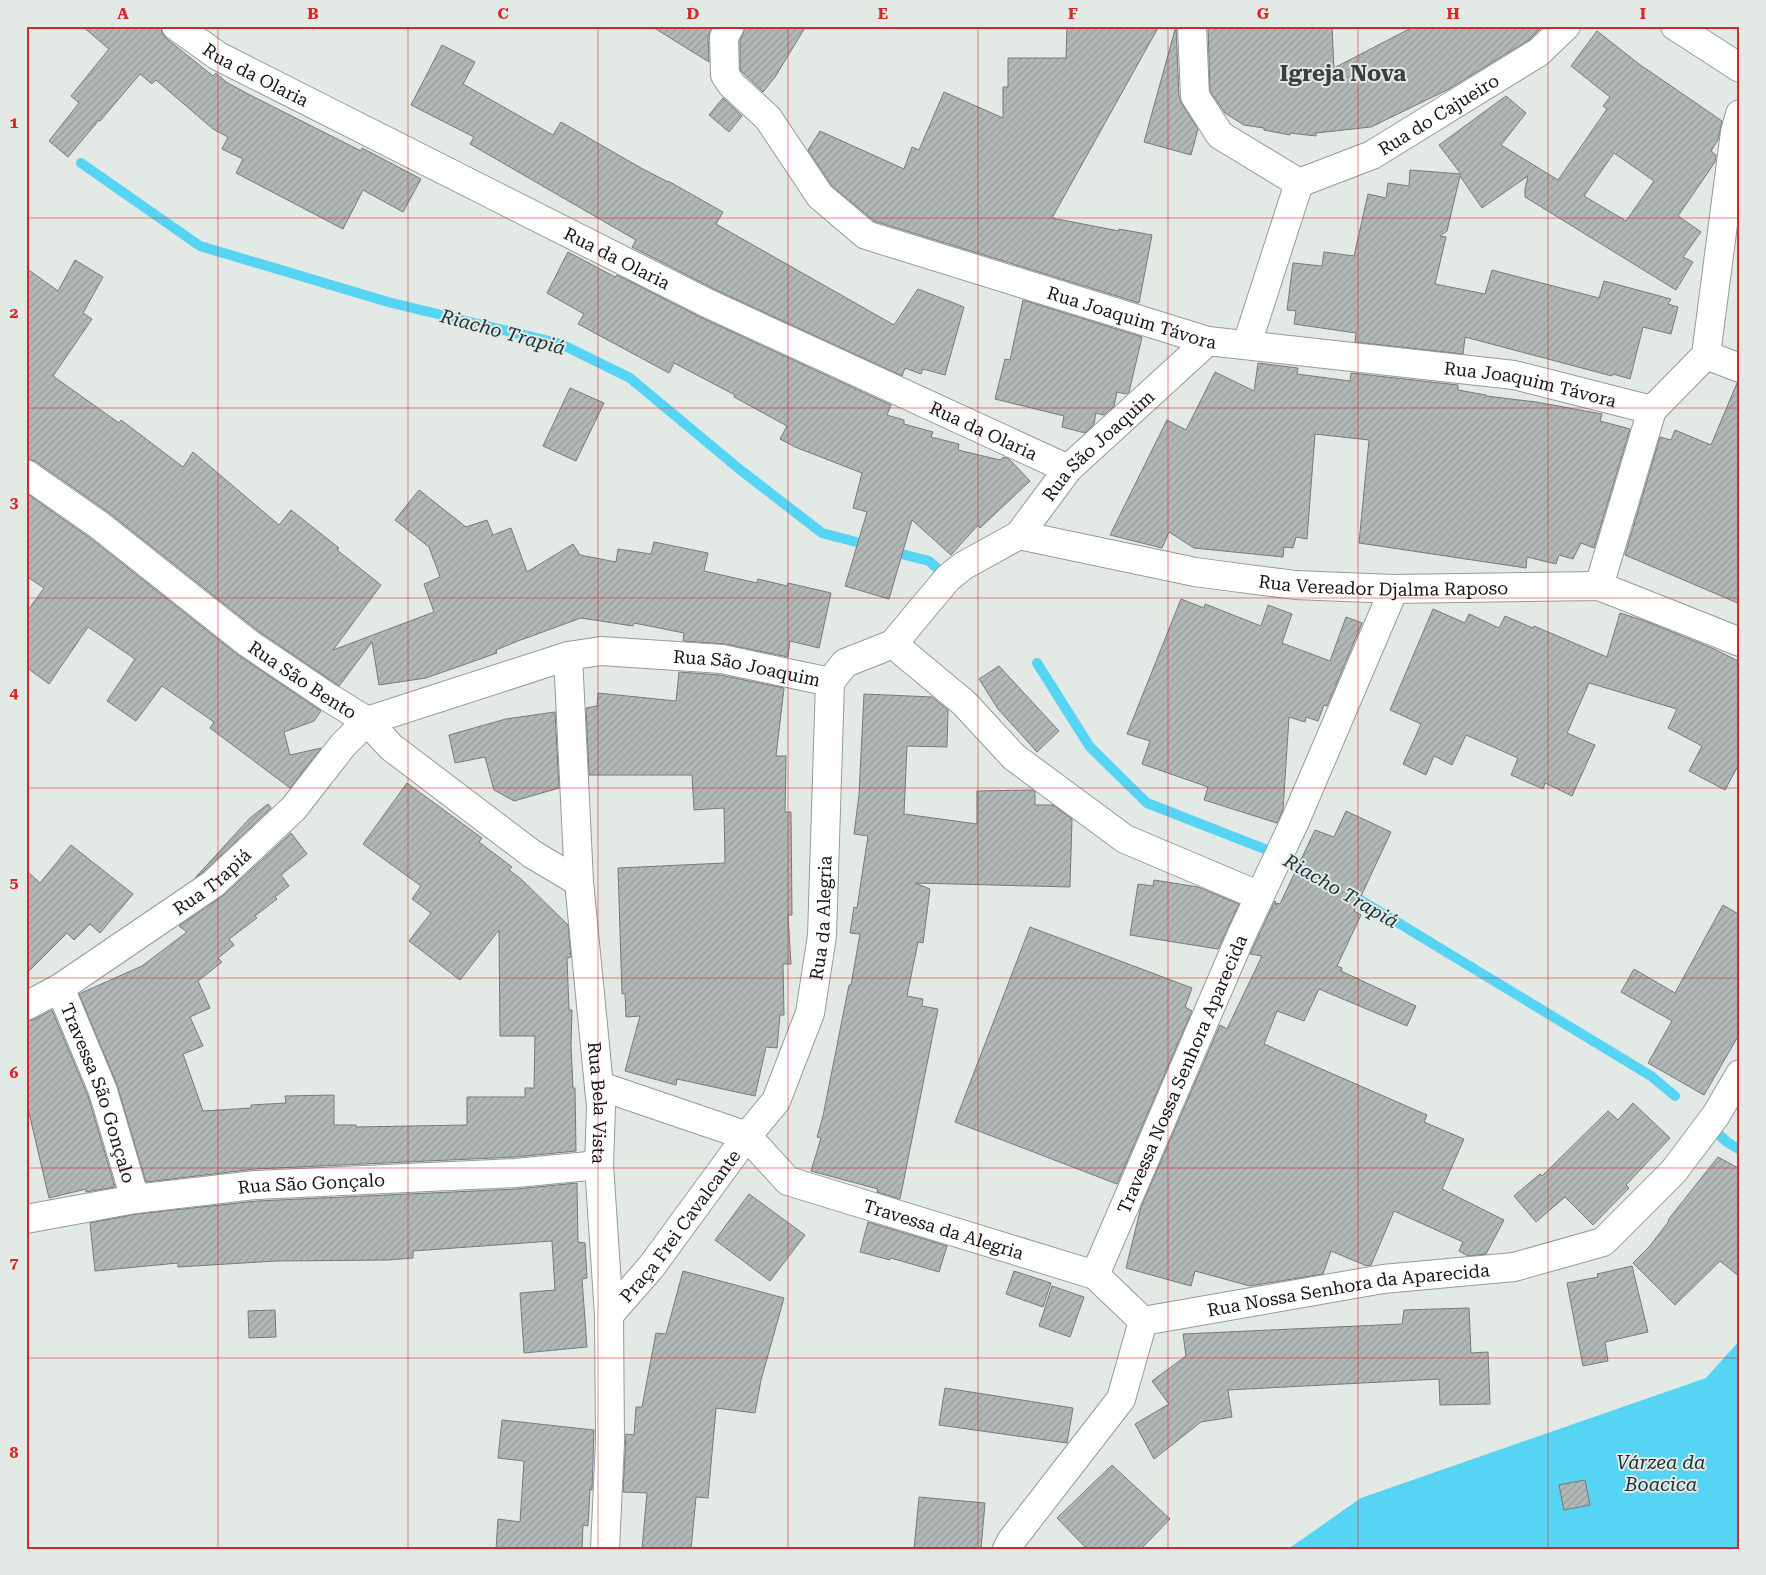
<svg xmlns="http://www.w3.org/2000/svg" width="1766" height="1575" font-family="'Roboto Serif',serif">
  <defs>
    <pattern id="building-hatch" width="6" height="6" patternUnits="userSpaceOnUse" patternTransform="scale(1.25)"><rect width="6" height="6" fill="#b1b8b7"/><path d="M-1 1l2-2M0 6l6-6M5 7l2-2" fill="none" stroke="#979d9c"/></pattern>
  </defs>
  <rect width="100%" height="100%" fill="#e3e9e4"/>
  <!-- water -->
  <path fill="#56d4f4" d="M1740,1340V1549H1288L1361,1498L1706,1378Z"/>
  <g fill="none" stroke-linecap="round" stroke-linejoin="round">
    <!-- stream -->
    <path stroke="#56d4f4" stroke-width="10" d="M81,163L200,246L388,302L561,344L630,378L738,468L822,533L871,546
      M890,551L929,561L947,577
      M1037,663L1090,747L1147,803L1293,860L1311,871
      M1349,893L1651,1076L1675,1096
      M1715,1131L1727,1142L1740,1150"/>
  </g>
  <!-- building -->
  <path fill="url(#building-hatch)" stroke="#747b7a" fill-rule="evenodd" d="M82,26H161L162,33L167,39L213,76L216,73L226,82L248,94L361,151L362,148L421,179L403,212L363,190L343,229L236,173L243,159L222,149L228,137L213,129L156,80L152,84L140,74L100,121L99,120L68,157L49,141L79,103L71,96L109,49Z
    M651,26H712L708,37L709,62Z
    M746,26H806L775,77L763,92L740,70V41Z
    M1067,26H1159L1052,218L1119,231V229L1152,235L1139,303L874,221L832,186L808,150L820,131L904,169L912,147L919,150L944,92L1003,118V87H1008V58H1066Z
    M1176,26L1179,97L1182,104L1198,129L1191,155L1144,142Z
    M1208,26H1332L1334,68L1415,26H1543L1529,40L1449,89L1371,127L1316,133V136L1290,133V135L1264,130V128L1244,125L1225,113L1210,91Z
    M1597,31L1639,64L1722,121L1718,140L1711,151L1716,155L1715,162L1678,216L1701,232L1683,257L1693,262L1676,290L1525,197V189L1528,176L1482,208L1460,176L1447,231L1440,236L1446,237L1435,284L1485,294L1492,270L1599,298L1604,281L1671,299L1668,304L1678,307L1671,334L1643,327L1630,379L1613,374L1612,376L1465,337L1463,354L1355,342L1356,333L1294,324L1296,311L1287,310L1293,263L1322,266L1324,252L1354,256L1368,194L1386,198L1388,183L1409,186L1410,170L1461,174L1439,145L1506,96L1526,113L1501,145L1558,180L1607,109L1603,106L1610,97L1571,66ZM1614,153L1654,181L1626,221L1584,196Z
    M442,45L475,62L463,84L553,135L561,122L641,168L668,182V181L723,212L716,224L894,325L918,289L964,307L945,375L923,369L921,374L905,368L902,376L716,290L632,247L636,240L470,144L474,137L411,105Z
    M723,98L742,116L729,132L709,115Z
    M568,252L615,277L617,275L702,318L891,405L887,415L904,420V424L933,432L931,437L959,444L958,450L1000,460L1004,457L1009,459L1030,481L980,528L978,525L951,555L912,520L889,599L845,586L867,512L853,508L862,473L795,447L780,439L787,426L734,397L735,395L674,363L669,373L578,324L584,314L547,293Z
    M75,260L103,277L83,313L92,319L53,376L119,423L121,420L183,467L193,452L279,525L291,510L339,548L337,550L381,585L333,650L434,612L424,584L440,577L429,547L395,520L419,490L466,527L487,520L493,535L511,528L527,572L573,544L580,555L616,562L618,549L651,554L654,542L708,553L704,571L757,583L758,579L787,586L788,583L831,593L819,648L790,641L788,657L725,644L683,641L684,633L634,623L633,626L581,618L518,641L496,650L497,653L426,678L379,685L372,642L339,686L257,630L108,512L35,461L26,459V268L58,291Z
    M1023,300L1142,337L1129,392L1126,394L1117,392L1114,406L1104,415L1096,413L1094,424L1085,433L1062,427L1064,416L995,399L1005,359L1010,360Z
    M1258,363L1298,368L1297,374L1350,381L1351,373L1458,385V390L1486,395V396L1536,402L1602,414L1600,421L1630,429L1594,548L1581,543L1573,559L1559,555L1556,564L1527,557L1526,568L1359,543L1369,440L1315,434L1307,539L1296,537L1293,548L1284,547L1283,557L1194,548L1169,532L1162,548L1110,535L1167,420L1186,430L1215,372L1254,391Z
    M1737,383H1740V604L1625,555L1660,437L1671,440L1675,430L1711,445Z
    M570,388L604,403L576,461L543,446Z
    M26,493L90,538L238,655L321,711L314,721L284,732L290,755L321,748L290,788L210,728L214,722L162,686L136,721L107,701L135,659L88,627L49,684L26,667V613L44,588L26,576Z
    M1181,599L1204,608L1205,604L1261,626L1268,605L1292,614L1282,643L1330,661L1346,617L1362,623L1327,706L1324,705L1318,721L1306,717L1305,722L1289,717L1283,810L1277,823L1204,800L1208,787L1142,764L1150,741L1127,734Z
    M1433,609L1465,623L1469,614L1499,628L1505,616L1533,628L1534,626L1607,657L1620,613L1645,621L1714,649L1740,662V762L1725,790L1689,771L1702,746L1668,728L1677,709L1589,683L1567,733L1595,745L1572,796L1545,783L1543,789L1511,775L1518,758L1466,735L1452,765L1434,756L1426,775L1403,764L1421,724L1390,710Z
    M999,666L1059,731L1037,752L998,709L979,679Z
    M679,672L720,675L784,688L776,756H786L785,812H791L792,915H788L791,964H783L784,1015H780L777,1048L766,1047L755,1096L677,1079L676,1085L625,1071L640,1016L626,1017L625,993L622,994L618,868L725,863L724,808L694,810L692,775H589L586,708L597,706L598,693L676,701Z
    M864,694L932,697L948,710L947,747L907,746L904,814L977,824V791L1033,790L1035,792V805H1053L1072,819L1070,887L915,883L930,889L923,943L918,942L907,996L923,999L922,1006L938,1009L900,1199L877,1192L878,1189L811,1171L821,1138L817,1137L823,1116L849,985H851L860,934L850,933L854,907L857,908L868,836L854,834L859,795Z
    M555,712L559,788L514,801L494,790L485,757L455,763L449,735L506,719Z
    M407,783L482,838L479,842L512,867L509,870L521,879L568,925L571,957L567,958L569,1010H572L571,1046L573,1088H575L576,1151L515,1157L255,1169L146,1182L117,1085L79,994L142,966L187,932L179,926L224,895L291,833L307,854L281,875L289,886L275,897L277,899L255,916L257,918L229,939L234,945L218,958L222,962L198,981L210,1008L190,1017L203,1046L183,1054L203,1111L251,1108V1105L286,1103L285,1096L334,1095V1125H356V1127L467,1125V1097H525V1088H534L535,1036H500L499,930L460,980L409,941L431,913L412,899L421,886L363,844Z
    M268,804L271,808L203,872L195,878L250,818Z
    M1346,811L1391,832L1354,911L1361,915L1337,966L1342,968L1341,971L1416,1006L1407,1026L1319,989L1304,1021L1277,1011L1264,1044L1427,1115L1424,1122L1464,1139L1442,1189L1504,1220L1486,1254L1468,1256L1459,1251L1463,1242L1394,1211L1371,1265L1367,1266L1331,1251L1323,1274L1250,1286L1195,1271L1191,1286L1126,1268L1141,1207L1220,1025L1227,1029L1262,956L1250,954L1274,903L1275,901L1276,905L1277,903L1280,904L1315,830L1334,837Z
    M71,845L133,894L100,933L90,924L74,940L67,933L26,974V870L40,883Z
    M1154,880L1198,887L1239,904L1218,949L1130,935L1138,884L1153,886Z
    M1723,905L1740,915V1033L1704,1095L1648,1063L1672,1021L1621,992L1634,969L1675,993Z
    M1030,927L1192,988L1185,1007L1192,1011L1117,1184L955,1122Z
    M52,1010L88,1096L115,1187L86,1192V1189L49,1198L26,1100V1021L33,1020Z
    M1633,1103L1670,1138L1626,1185L1629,1188L1593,1225L1565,1197L1536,1222L1514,1196L1540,1174L1542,1176L1608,1111L1618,1120Z
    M1718,1157L1740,1169V1277L1720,1261L1675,1305L1633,1263L1649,1247L1669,1221L1668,1220Z
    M577,1183L578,1242L585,1243L587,1278L582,1279L587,1347L524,1353L520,1293L555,1290L552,1241L413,1251V1258L388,1260L276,1261L178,1267V1263L95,1271L90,1223L137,1214L257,1201L517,1189Z
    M749,1194L805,1235L770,1281L715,1240Z
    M868,1222L947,1246L939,1272L891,1258L890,1260L860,1252Z
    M1632,1266L1648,1332L1605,1342L1608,1361L1583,1366L1567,1283L1598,1277L1597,1274Z
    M683,1271L784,1298L761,1380L755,1413L716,1408L708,1498L696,1497L691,1549H642L647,1493L623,1492L626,1434L634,1435L636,1407H642L656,1333L666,1334Z
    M1014,1271L1051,1283L1043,1307L1006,1294Z
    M1052,1286L1084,1297L1070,1337L1039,1326Z
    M1469,1308L1471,1353L1488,1352L1490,1404L1440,1405L1439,1379L1228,1390L1232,1417L1201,1422L1154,1459L1135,1424L1169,1404L1152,1381L1186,1356L1183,1334L1402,1324L1404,1310Z
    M275,1310L276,1337L249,1338L248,1311Z
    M945,1388L1073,1408L1067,1443L939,1425Z
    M502,1420L594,1430L592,1490L590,1489L588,1526L583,1525L582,1549H496L498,1519L520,1522L524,1461L498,1458Z
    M1112,1465L1170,1519L1141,1549H1087L1057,1518Z
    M1585,1480L1590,1505L1564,1510L1559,1485Z
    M919,1497L985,1503L981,1549H914Z"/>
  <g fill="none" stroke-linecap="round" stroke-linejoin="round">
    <!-- minor casing -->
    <g stroke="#969b97" stroke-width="30">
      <g id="minor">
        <path id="s1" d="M176,26L218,56L709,304L1068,469"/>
        <path id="s2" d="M730,26L724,37L725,75L732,85L768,118L820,196L866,235L1208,341L1514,375L1652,410"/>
        <path d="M1192,26L1195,96L1220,135L1299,183"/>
        <path d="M1675,26L1740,68"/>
        <path id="s3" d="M1299,183L1372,155L1539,52L1566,26"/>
        <path d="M1247,344L1299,183"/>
        <path d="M1706,355L1735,132L1740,114"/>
        <path d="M1706,355L1740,368"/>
        <path id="s4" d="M26,474L99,525L248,643L328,697L367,721L391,747L532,854L579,882"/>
        <path id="s5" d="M1019,535L1195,572L1295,585L1394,589L1599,586L1740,642"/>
        <path d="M1599,586L1652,410L1706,355"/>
        <path d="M893,644L964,703L1014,757L1125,839L1260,896"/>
        <path id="s6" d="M568,656L579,882L601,1107L599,1165L609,1315L610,1442L605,1549"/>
        <path id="s7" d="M830,682L845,663L893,644L948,578L963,566L1019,535L1068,469L1208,341"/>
        <path id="s8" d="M60,988L103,1091L135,1199"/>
        <path id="s9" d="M26,1006L60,988L213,884L294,808L343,745L367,721L568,656L601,651L722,659L830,682"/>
        <path id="s10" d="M600,1086L747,1136L788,1181L1095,1275L1143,1321"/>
        <path id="s11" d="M26,1219L135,1199L256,1185L516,1173L599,1165"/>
        <path id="s12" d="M1095,1275L1241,936L1295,821L1394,589"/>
        <path id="s13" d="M609,1315L651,1267L747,1136L776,1101L810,1013L822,936L830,682"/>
        <path id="s14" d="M1143,1321L1383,1279L1514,1267L1603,1242L1674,1171L1716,1115L1740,1074"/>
        <path d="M1007,1549L1011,1541L1121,1399L1143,1321"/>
      </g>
    </g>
    <!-- minor -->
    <use href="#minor" stroke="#fff" stroke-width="28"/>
  </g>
  <!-- grid -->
  <path fill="none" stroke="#d62828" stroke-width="1" stroke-opacity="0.55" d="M218,26V1549M408,26V1549M598,26V1549M788,26V1549M978,26V1549M1168,26V1549M1358,26V1549M1548,26V1549M26,218H1740M26,408H1740M26,598H1740M26,788H1740M26,978H1740M26,1168H1740M26,1358H1740"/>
  <g text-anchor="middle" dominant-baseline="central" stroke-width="4" stroke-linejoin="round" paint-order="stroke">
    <!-- street labels -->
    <g font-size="18" fill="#151715" stroke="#e3e9e4">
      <text stroke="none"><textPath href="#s1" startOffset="94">Rua da Olaria</textPath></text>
      <text stroke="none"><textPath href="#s3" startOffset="156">Rua do Cajueiro</textPath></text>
      <text stroke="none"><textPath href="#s1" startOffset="499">Rua da Olaria</textPath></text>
      <text stroke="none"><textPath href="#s2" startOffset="544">Rua Joaquim Távora</textPath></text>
      <text stroke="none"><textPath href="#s2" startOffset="949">Rua Joaquim Távora</textPath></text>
      <text stroke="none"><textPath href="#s1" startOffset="904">Rua da Olaria</textPath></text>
      <text stroke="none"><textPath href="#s7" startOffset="365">Rua São Joaquim</textPath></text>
      <text stroke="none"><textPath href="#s5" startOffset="369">Rua Vereador Djalma Raposo</textPath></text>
      <text stroke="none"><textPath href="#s9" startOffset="840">Rua São Joaquim</textPath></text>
      <text stroke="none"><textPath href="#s4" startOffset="345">Rua São Bento</textPath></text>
      <text stroke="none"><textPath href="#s9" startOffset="224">Rua Trapiá</textPath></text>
      <text stroke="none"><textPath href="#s13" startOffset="462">Rua da Alegria</textPath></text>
      <text stroke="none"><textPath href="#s12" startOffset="219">Travessa Nossa Senhora Aparecida</textPath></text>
      <text stroke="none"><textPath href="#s8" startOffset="112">Travessa São Gonçalo</textPath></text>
      <text stroke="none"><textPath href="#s6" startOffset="448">Rua Bela Vista</textPath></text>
      <text stroke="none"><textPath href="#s11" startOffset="288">Rua São Gonçalo</textPath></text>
      <text stroke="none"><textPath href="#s13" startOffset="114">Praça Frei Cavalcante</textPath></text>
      <text stroke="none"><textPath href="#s10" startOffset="379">Travessa da Alegria</textPath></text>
      <text stroke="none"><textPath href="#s14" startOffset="208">Rua Nossa Senhora da Aparecida</textPath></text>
    </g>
    <!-- water labels -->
    <g font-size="19" font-style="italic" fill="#1c3137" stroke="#e3e9e4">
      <text transform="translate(503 332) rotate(15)">Riacho Trapiá</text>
      <text transform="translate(1341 891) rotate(30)">Riacho Trapiá</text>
      <text x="1661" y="1462">Várzea da<tspan x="1661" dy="22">Boacica</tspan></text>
    </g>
    <!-- district labels -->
    <g font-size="22" font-weight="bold" fill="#3c403c" stroke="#e3e9e4">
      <text x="1343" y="73">Igreja Nova</text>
    </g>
  </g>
  <!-- border -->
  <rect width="1766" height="1575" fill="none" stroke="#e3e9e4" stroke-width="55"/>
  <rect x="28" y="28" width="1710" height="1520" fill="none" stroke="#d62828" stroke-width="2"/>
  <g font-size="16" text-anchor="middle" font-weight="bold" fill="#d62828">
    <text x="123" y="19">A</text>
    <text x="313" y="19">B</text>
    <text x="503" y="19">C</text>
    <text x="693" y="19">D</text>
    <text x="883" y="19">E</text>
    <text x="1073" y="19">F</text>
    <text x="1263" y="19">G</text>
    <text x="1453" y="19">H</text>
    <text x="1643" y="19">I</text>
    <text x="14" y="128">1</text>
    <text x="14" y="318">2</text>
    <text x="14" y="508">3</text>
    <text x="14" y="698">4</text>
    <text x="14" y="888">5</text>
    <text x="14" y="1078">6</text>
    <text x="14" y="1268">7</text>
    <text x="14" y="1458">8</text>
  </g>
</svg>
